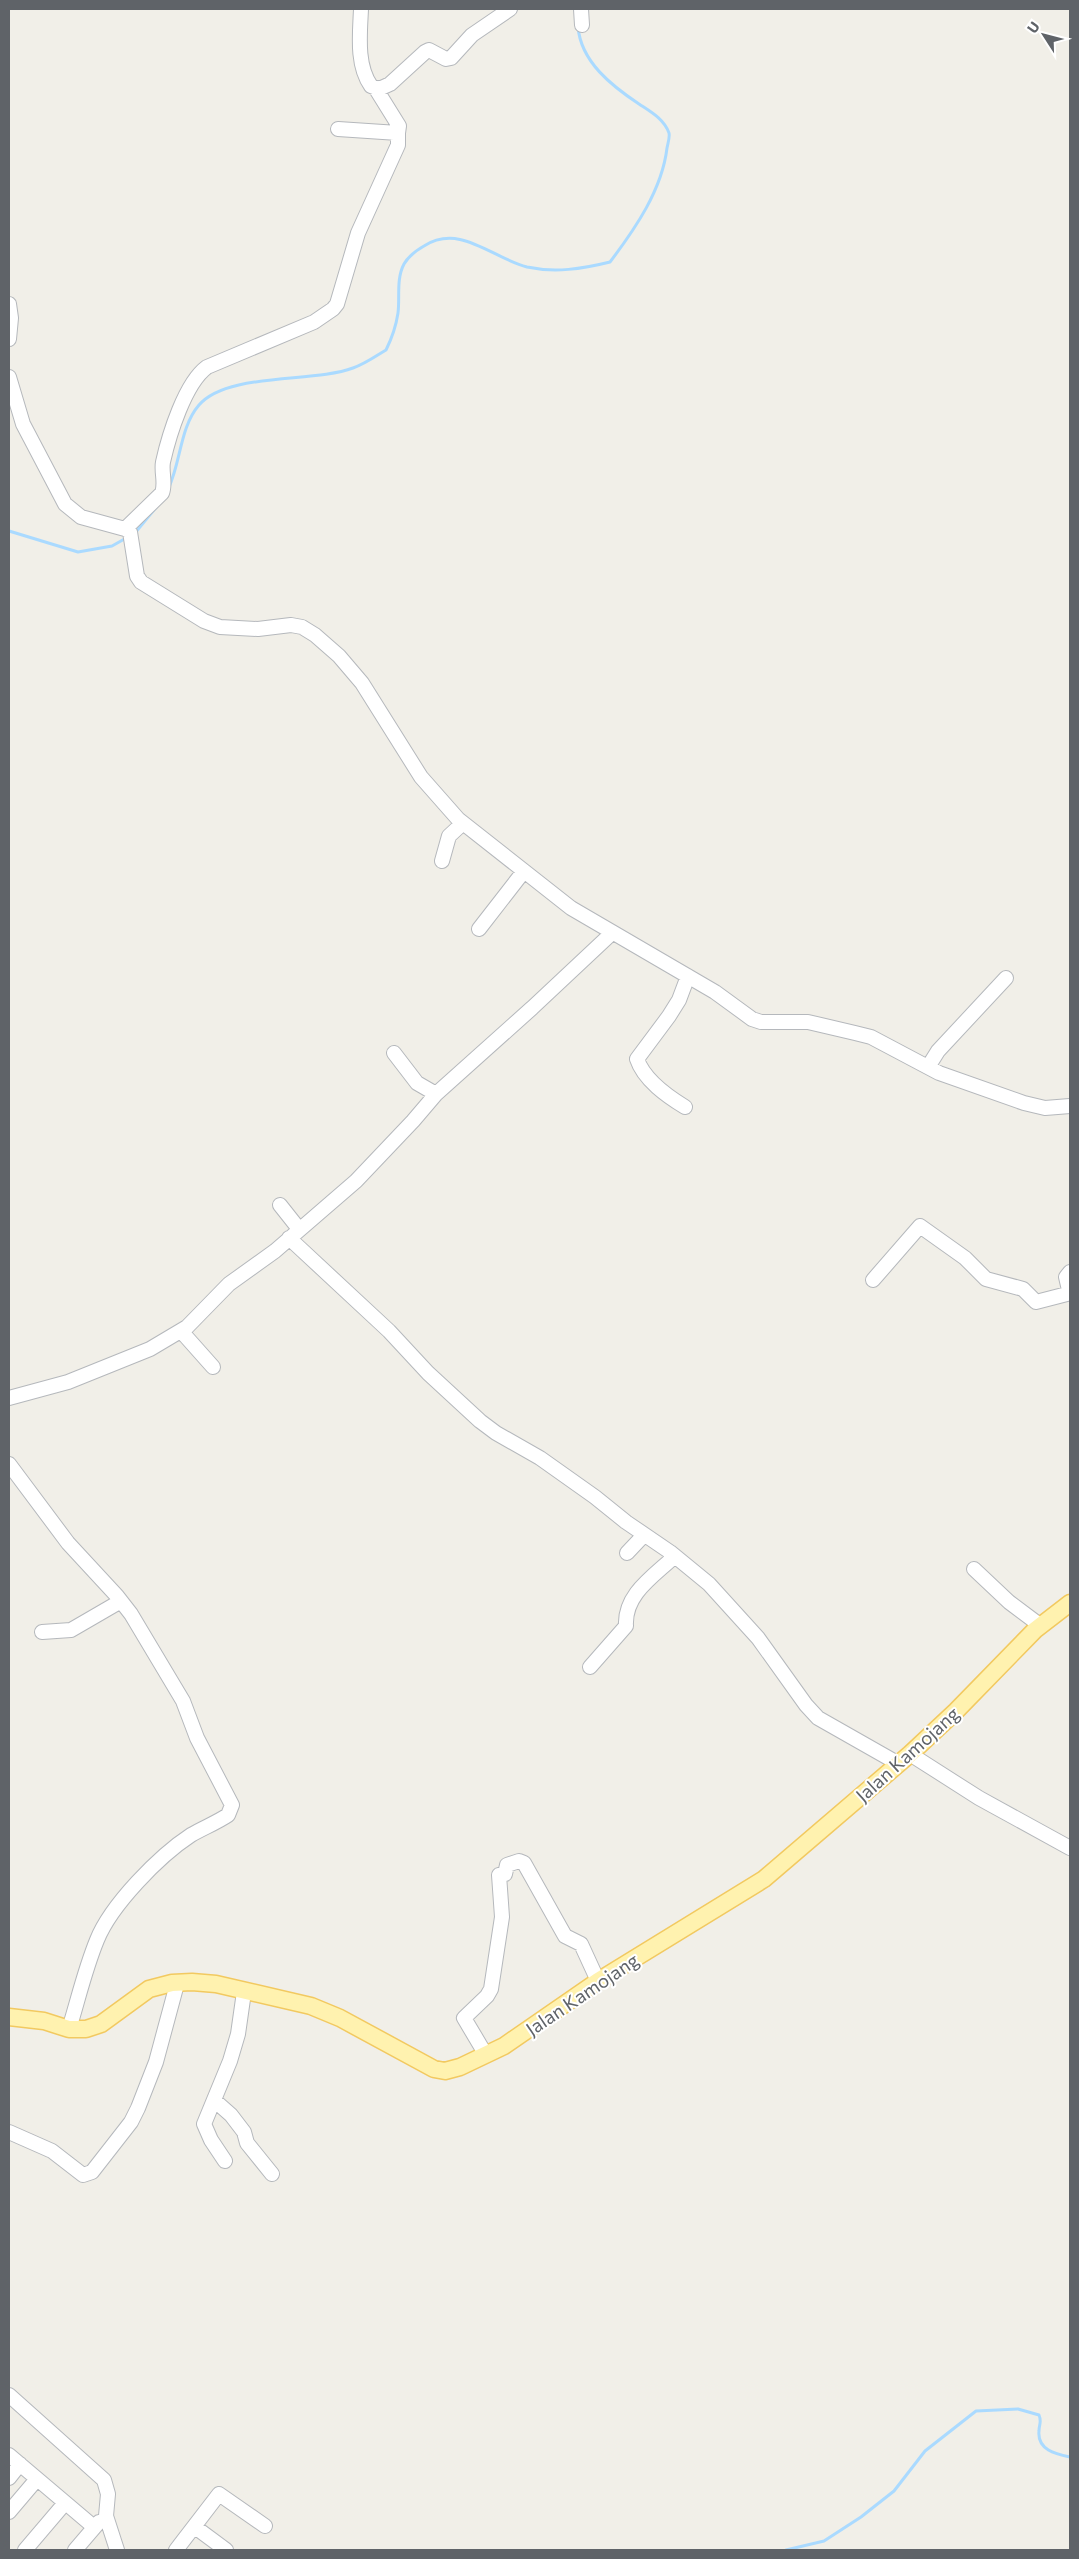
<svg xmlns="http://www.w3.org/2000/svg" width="1079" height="2559" font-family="Commissioner,sans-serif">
  <rect width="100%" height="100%" fill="#f1efe8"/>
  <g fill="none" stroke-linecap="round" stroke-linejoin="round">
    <!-- stream -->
    <path stroke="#aadaff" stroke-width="3" d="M169,487C181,461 180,427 199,405C227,372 314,383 353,368C365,364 376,356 386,350C392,338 396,326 398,313C400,298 396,279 404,264C408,257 417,250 424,246C460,223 492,258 527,267C555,273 582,269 610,262C635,229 662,190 667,148C668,143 670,137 669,133C664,119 651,112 639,104C612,86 581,62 578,27
      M9,531L78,552L112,546L128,537
      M135,533L158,505
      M786,2550L824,2541L861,2517L894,2491L925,2451L976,2411L1018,2409L1039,2415C1042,2422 1039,2424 1039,2431C1037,2450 1056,2454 1070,2457"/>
    <!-- minor casing -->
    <g stroke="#b5b8bc" stroke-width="16">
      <path id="minor" d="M361,9C360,33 356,65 371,86L379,89L390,84L425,52L429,50L446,59L451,58L472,35L510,9
        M581,9L582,25
        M338,129L398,133L399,126L376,89
        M9,304L11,318L9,339
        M9,377L23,424L65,504L81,517L125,529L130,532L137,576L141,582L204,621L220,627L258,629L291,625L302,627L315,635L339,656L362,683L421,777L458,819L571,908L715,992L752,1019L761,1022H808L855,1033L871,1037L939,1073L1024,1103L1045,1108L1070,1106
        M125,529L162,493C166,483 161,472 163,462C169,435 185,383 207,367L314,322L333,309L337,304L358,233L398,145V133
        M442,861L449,836L463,823
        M479,929L524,871
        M394,1053L417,1083L436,1094
        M928,1067L938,1051L1006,978
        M685,1107C667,1096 644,1080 637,1059L669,1016L679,1000L688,976
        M280,1205L299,1229
        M289,1238L389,1331L428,1373L480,1421L496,1433L540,1458L595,1497L626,1522L670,1552L709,1584L758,1638L806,1705L818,1718L899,1764
        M873,1280L920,1226L965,1258L986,1279L1023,1289L1036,1302L1067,1294L1069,1290L1066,1277L1070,1272
        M181,1331L213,1367
        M9,1398L68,1382L150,1349L187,1327L229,1284L275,1251L356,1181L413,1121L436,1094L532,1008L612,933
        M9,1464L68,1543L117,1596L131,1614L183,1701L197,1738L232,1805L228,1815C216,1823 203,1828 191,1835C159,1856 111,1905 97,1940C85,1969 78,2000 69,2029
        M627,1553L644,1535
        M974,1569L1009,1602L1041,1626
        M42,1632L71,1630L121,1601
        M590,1667L626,1626C624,1594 654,1576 675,1556
        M910,1754L979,1798L1070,1848
        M486,2055L464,2018L487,1996L491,1989L502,1917L499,1875L505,1874L507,1865L519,1861L524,1863L565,1936L581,1944L598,1981
        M214,2100L231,2115L244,2132L247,2143L272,2174
        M9,2132L52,2151L83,2175L92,2172L131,2122L138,2108L156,2062L177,1984
        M225,2161L211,2140L204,2124L230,2061L238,2034L244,1992
        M9,2395L104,2480L108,2494L106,2516L117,2550
        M9,2455L94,2527
        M9,2478L20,2464
        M9,2512L37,2479
        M195,2527L226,2550
        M25,2550L65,2503
        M75,2550L99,2522
        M176,2550L219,2494L265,2526"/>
    </g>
    <!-- major casing -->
    <g stroke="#f2c960" stroke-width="19">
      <path id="major" d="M9,2017L44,2021L69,2029H86L101,2024L149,1989L172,1983L192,1982L216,1984L311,2006L340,2018L434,2069L445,2071L460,2067L504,2046L598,1981L764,1879L910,1754L956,1711L1035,1630L1070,1603"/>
    </g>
    <!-- minor -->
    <use href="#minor" stroke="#fff" stroke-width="14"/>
    <!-- major -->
    <use href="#major" stroke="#fff2af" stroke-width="16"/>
  </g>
  <g text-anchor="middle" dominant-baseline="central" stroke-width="4" stroke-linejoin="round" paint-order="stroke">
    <!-- street labels -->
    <g font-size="19" fill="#5f6368" stroke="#fff">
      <text transform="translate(907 1754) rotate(-42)">Jalan Kamojang</text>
      <text transform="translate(582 1994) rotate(-34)">Jalan Kamojang</text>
    </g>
  </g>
  <!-- border -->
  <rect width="1079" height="2559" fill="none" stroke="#5f6368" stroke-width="20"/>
  <!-- north arrow -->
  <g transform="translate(1044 35) rotate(306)" stroke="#ffffff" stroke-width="4" paint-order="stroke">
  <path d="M0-4L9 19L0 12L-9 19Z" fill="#5f6368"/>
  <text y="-8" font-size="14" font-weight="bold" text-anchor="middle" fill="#5f6368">U</text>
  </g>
</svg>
